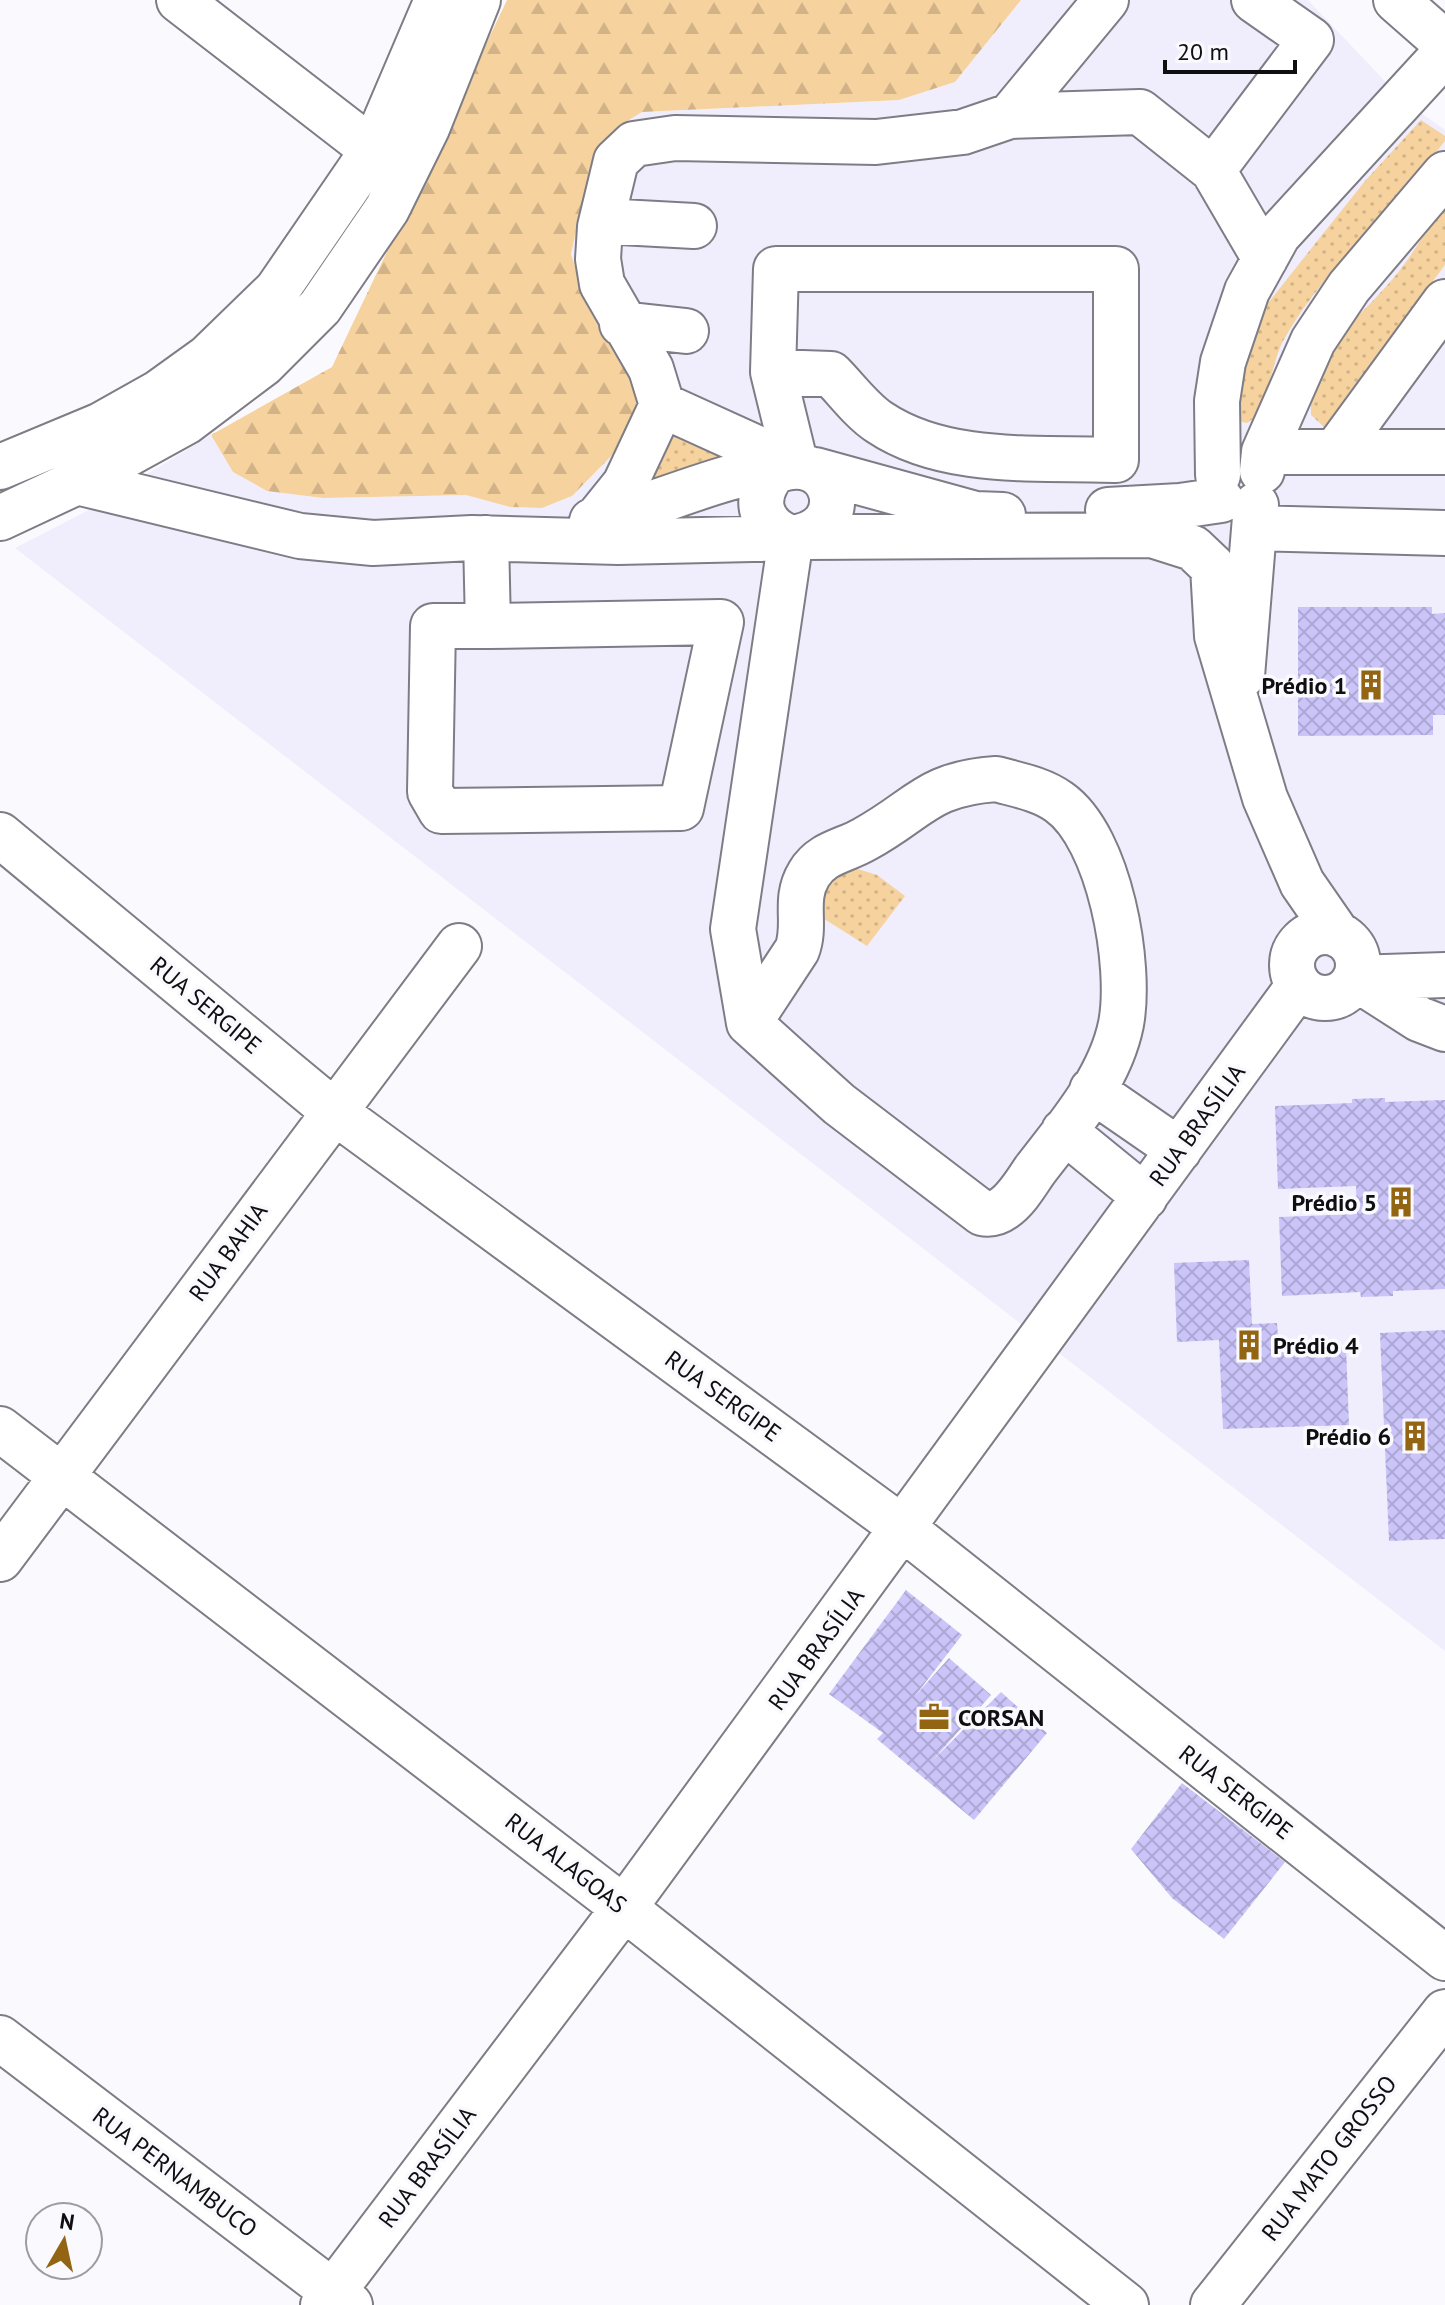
<svg xmlns="http://www.w3.org/2000/svg" width="1445" height="2305" font-family="'PT Sans',sans-serif">
  <defs>
    <pattern id="grass-dots" width="8" height="8" patternUnits="userSpaceOnUse" patternTransform="scale(2)"><rect width="8" height="8" fill="#f6d29e"/><path d="M2 2h.1M6 6h.1" fill="none" stroke="#d2b387" stroke-width="1.8" stroke-linecap="round"/></pattern>
    <pattern id="forest-firs" width="22" height="20" patternUnits="userSpaceOnUse" patternTransform="scale(2)"><rect width="22" height="20" fill="#f6d29e"/><path d="M5 1l3.5 6h-7zM16 11l3.5 6h-7z" fill="#d2b387"/></pattern>
    <pattern id="building-cross-hatch" width="8" height="8" patternUnits="userSpaceOnUse" patternTransform="scale(2)"><rect width="8" height="8" fill="#cac4f8"/><path d="M0 0l8 8M0 8l8-8" fill="none" stroke="#aca7d4"/></pattern>
  </defs>
  <rect width="100%" height="100%" fill="#fafafe"/>
  <!-- built -->
  <path fill="#f0eefd" d="M1021,0H1308L1403,100L1445,130V1651L15,548L85,512L211,435L233,472L267,491L323,498L466,495L510,507L542,508L572,496L625,362L588,307L571,254L591,165L616,128L642,112L899,100L955,82Z"/>
  <!-- grass -->
  <path fill="url(#grass-dots)" d="M1421,120L1445,136V141C1395,206 1322,271 1283,341C1272,361 1266,415 1247,423L1234,420L1251,343L1268,303L1365,181Z
    M1445,202V265L1345,398L1332,427H1324L1311,415C1310,348 1358,322 1396,275C1414,253 1429,226 1445,202Z
    M670,425L735,454L642,493Z
    M842,864L877,875L905,896L867,946L818,915L811,885Z"/>
  <!-- forest -->
  <path fill="url(#forest-firs)" d="M507,0H1021L955,82L899,100L642,112L616,128L591,165L571,254L588,307L625,362L638,401L615,452L572,496L542,508L510,507L466,495L323,498L267,491L233,472L211,435L332,367Z"/>
  <!-- building -->
  <path fill="url(#building-cross-hatch)" d="M1298,607H1432V614L1445,613V715H1433V735L1298,736Z
    M1385,1098V1102L1445,1100V1289L1393,1291V1296L1361,1297L1360,1292L1282,1296L1279,1217L1357,1214L1356,1186L1278,1189L1275,1106L1352,1103V1099Z
    M1249,1260L1252,1324L1277,1323L1279,1350L1346,1347L1349,1425L1223,1429L1219,1340L1177,1342L1174,1263Z
    M1445,1330V1539L1389,1541L1380,1333Z
    M906,1590L962,1635L915,1696L949,1658L991,1695L932,1761L1001,1692L1047,1733L974,1820L877,1739L883,1733L829,1694Z
    M1182,1783L1285,1862L1224,1939L1172,1898L1131,1849Z"/>
  <g fill="none" stroke-linecap="round" stroke-linejoin="round">
    <!-- minor casing -->
    <g stroke="#7e7d86" stroke-width="48">
      <path id="minor" d="M179,0L373,150
        M1010,116L1106,0
        M1213,170L1311,40L1254,0
        M602,221L694,226
        M622,324L686,331
        M773,372L831,374C846,389 861,410 879,422C946,467 1040,457 1116,460V269H776L773,372L796,466
        M662,405L796,466
        M1336,451L1445,302
        M1264,452H1445
        M815,470L975,514L1003,515
        M1262,471L1264,452L1313,341L1349,287L1445,174
        M1218,475L1217,401L1223,362L1247,291L1278,235L1445,53
        M77,482L300,536L373,543L472,538L618,542L791,538C859,531 835,445 774,472C752,498 759,526 791,538
        M1108,510L1180,506L1221,500
        M596,520L625,484L662,405L651,369L602,284L598,259L600,227L616,161L634,144L675,138L876,142L963,132L1010,116L1140,112L1213,170L1265,259
        M592,521C658,506 718,474 787,466
        M1255,528L1445,533
        M805,537L1152,535L1193,548L1213,567L1217,636L1265,798L1302,883L1338,935
        M486,538L488,626H433L430,792L441,811L681,808L721,622L488,626
        M1242,676L1256,505
        M996,779C1018,785 1041,789 1059,802C1110,838 1132,966 1121,1024C1110,1079 1068,1127 1035,1170C1026,1183 1017,1199 1004,1208C997,1213 991,1215 982,1213L839,1104L749,1023L797,950C807,924 793,900 809,874C822,852 845,851 865,839C920,809 926,784 996,779Z
        M0,835L332,1110L904,1529L1445,1958
        M1292 965a33 33 0 1 1 66 0a33 33 0 1 1-66 0Z
        M1445,975L1355,978L1419,1019L1445,1029
        M749,1023L733,929L791,538
        M1092,1090L1179,1150
        M1064,1131L1145,1197
        M0,1429L624,1908L1126,2305
        M0,1559L459,946
        M0,2038L350,2305
        M323,2305L624,1908L1299,985
        M1213,2305L1445,2012"/>
    </g>
    <!-- major casing -->
    <g stroke="#7e7d86" stroke-width="48">
      <path id="major" d="M1396,0L1445,43
        M0,467L101,425L158,393L208,357L277,290L373,150L437,0
        M0,518L77,482L186,422L263,364L320,307L387,209L427,128L478,0"/>
    </g>
    <!-- minor -->
    <use href="#minor" stroke="#fff" stroke-width="44"/>
    <!-- major -->
    <use href="#major" stroke="#fff" stroke-width="44"/>
  </g>
  <!-- icons -->
  <defs>
    <g id="building-bare" transform="scale(2.4)"><path d="M-4-6H4V6H1V3H-1V6H-4ZM-2.5-4.3h1.7v1.8h-1.7ZM.8-4.3h1.7v1.8H.8ZM-2.5-1h1.7V.8h-1.7ZM.8-1h1.7V.8H.8Z" fill="#936512" stroke="#fafafe" stroke-width="2.5" paint-order="stroke"/></g>
    <g id="office-bare" transform="scale(2.4)"><path d="M-6-3h4V-5.5h4V-3h4V5H-6ZM-1-4.5V-3h2v-1.5ZM-6 0V1H6V0Z" fill="#936512" stroke="#fafafe" stroke-width="2.5" paint-order="stroke"/></g>
  </defs>
  <g fill-rule="evenodd">
    <use href="#building-bare" x="1371" y="685"/>
    <use href="#building-bare" x="1401" y="1202"/>
    <use href="#building-bare" x="1249" y="1345"/>
    <use href="#building-bare" x="1415" y="1436"/>
    <use href="#office-bare" x="934" y="1717"/>
  </g>
  <g text-anchor="middle" dominant-baseline="central" stroke-width="7" stroke-linejoin="round" paint-order="stroke">
    <!-- poi labels -->
    <g font-size="24" font-weight="bold" fill="#0f0f12" stroke="#fafafe" text-anchor="end">
      <text x="1347" y="685">Prédio 1</text>
      <text x="1377" y="1202">Prédio 5</text>
      <text x="1273" y="1345" text-anchor="start">Prédio 4</text>
      <text x="1391" y="1436">Prédio 6</text>
      <text x="958" y="1717" text-anchor="start">CORSAN</text>
    </g>
    <!-- street labels -->
    <g font-size="24" fill="#0f0f12" stroke="#fafafe">
      <text transform="translate(206 1005) rotate(40)">RUA SERGIPE</text>
      <text transform="translate(1197 1125) rotate(-54)">RUA BRASÍLIA</text>
      <text transform="translate(228 1252) rotate(-54)">RUA BAHIA</text>
      <text transform="translate(723 1396) rotate(36)">RUA SERGIPE</text>
      <text transform="translate(816 1649) rotate(-54)">RUA BRASÍLIA</text>
      <text transform="translate(1236 1792) rotate(38)">RUA SERGIPE</text>
      <text transform="translate(566 1863) rotate(38)">RUA ALAGOAS</text>
      <text transform="translate(1329 2158) rotate(-52)">RUA MATO GROSSO</text>
      <text transform="translate(427 2167) rotate(-53)">RUA BRASÍLIA</text>
      <text transform="translate(175 2172) rotate(37)">RUA PERNAMBUCO</text>
    </g>
  </g>
  <!-- north arrow -->
  <g transform="translate(64 2241) rotate(9)"><circle r="38" fill="#fafafe" stroke="#9c9ca0" stroke-width="2"/>
  <path d="M0-6L14 30L0 20L-14 30Z" fill="#936512"/>
  <text y="-12" font-size="22" font-weight="bold" text-anchor="middle" fill="#0f0f12">N</text>
  </g>
  <!-- scale -->
  <path d="M1165 60v12h130v-12" fill="none" stroke="#0f0f12" stroke-width="4"/>
  <text x="1177" y="60" font-size="24" fill="#0f0f12" stroke="#fafafe" stroke-width="6" paint-order="stroke">20 m</text>
</svg>
